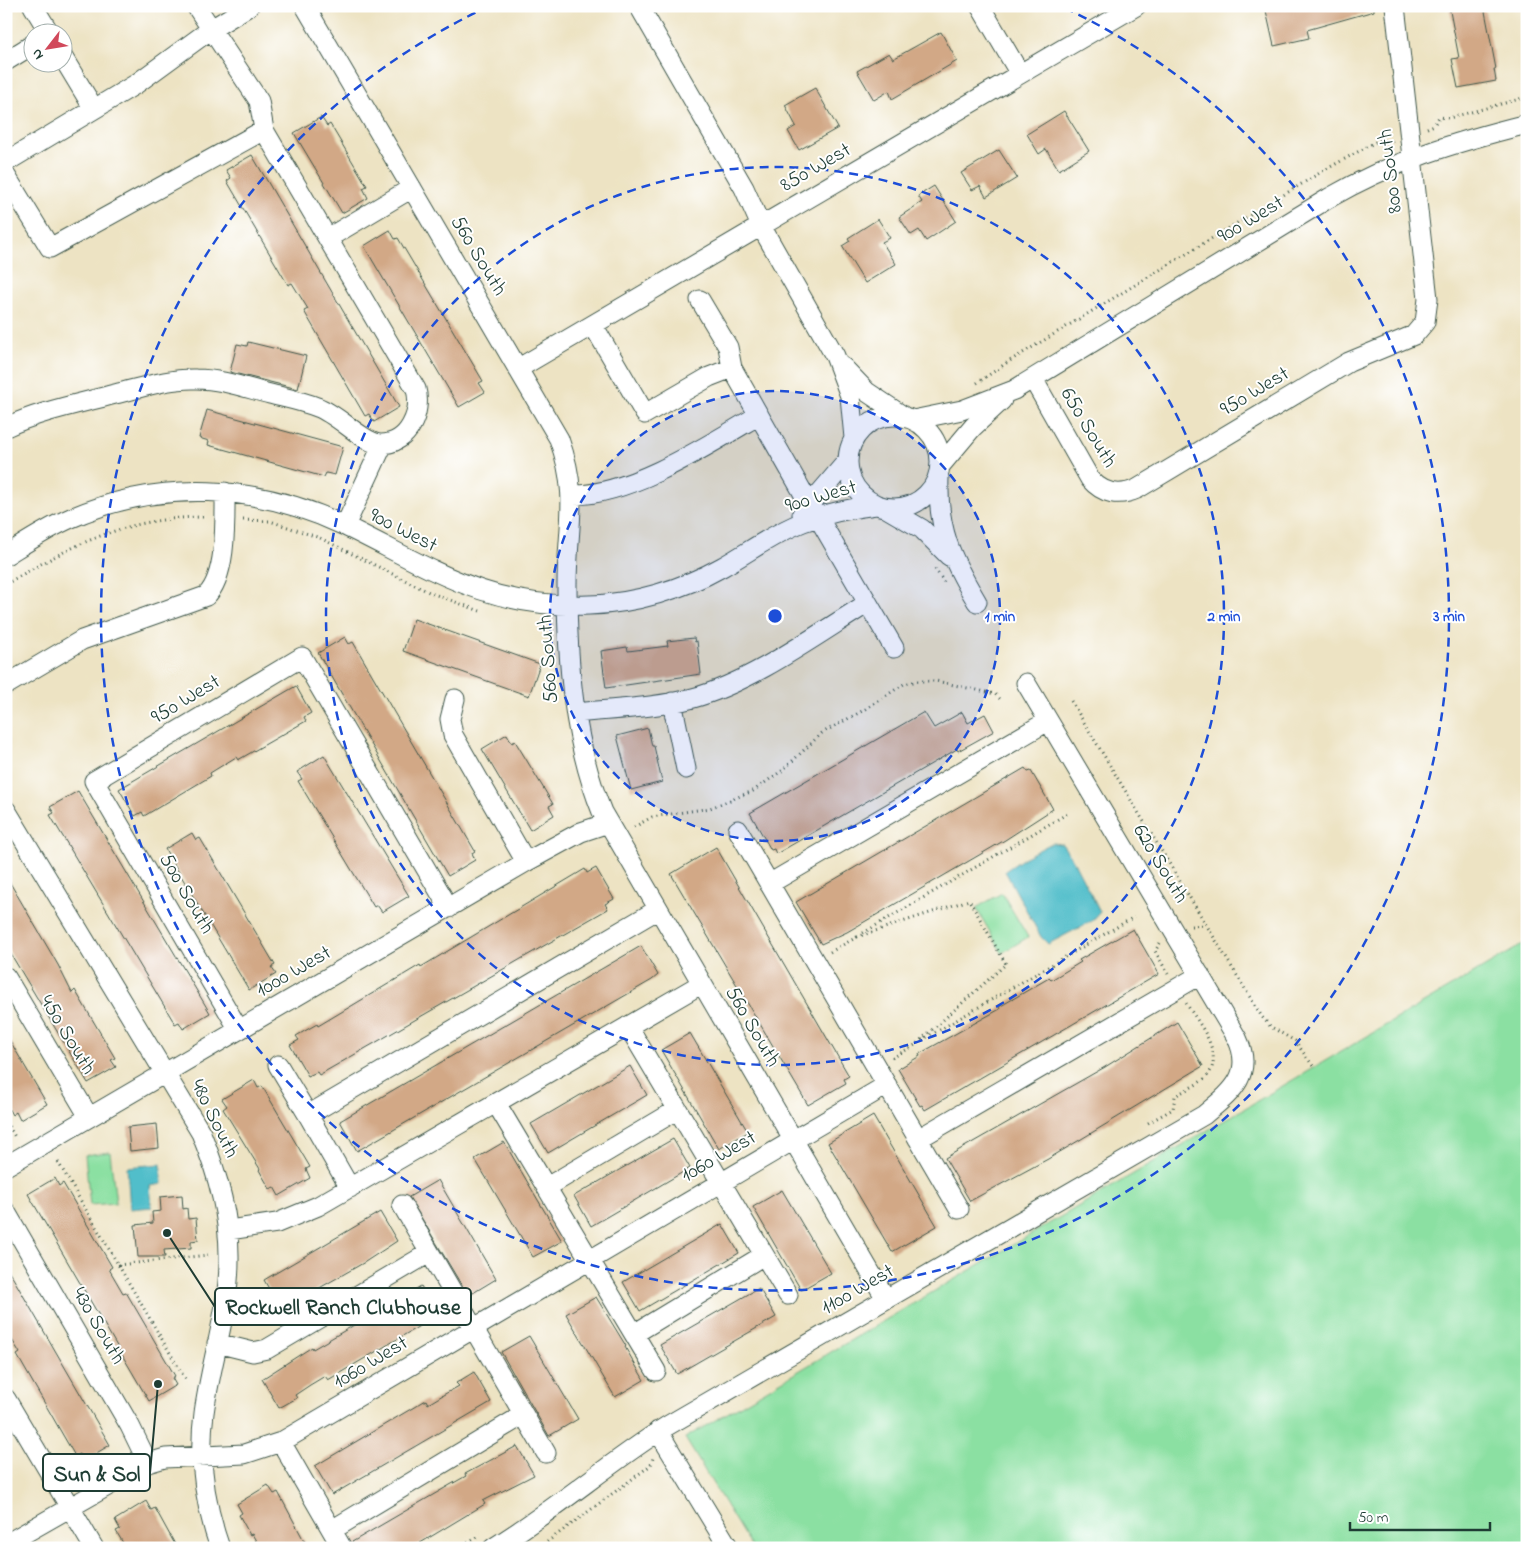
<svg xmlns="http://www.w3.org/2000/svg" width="1533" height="1554" font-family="'Indie Flower',sans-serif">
  <rect width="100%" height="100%" fill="#fff"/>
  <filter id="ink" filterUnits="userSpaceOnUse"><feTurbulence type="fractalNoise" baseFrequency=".02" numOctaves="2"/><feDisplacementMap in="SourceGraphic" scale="10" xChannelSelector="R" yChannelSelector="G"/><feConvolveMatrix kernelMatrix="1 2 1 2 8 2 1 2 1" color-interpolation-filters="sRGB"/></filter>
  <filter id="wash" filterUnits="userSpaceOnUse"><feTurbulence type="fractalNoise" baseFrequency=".0096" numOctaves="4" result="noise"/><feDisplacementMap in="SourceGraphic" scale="20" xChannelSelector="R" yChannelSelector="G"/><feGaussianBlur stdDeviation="1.12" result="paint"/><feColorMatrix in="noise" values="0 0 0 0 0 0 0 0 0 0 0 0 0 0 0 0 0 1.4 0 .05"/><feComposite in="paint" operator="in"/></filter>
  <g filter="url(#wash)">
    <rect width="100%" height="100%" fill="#ede3c3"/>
    <!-- green -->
    <path fill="#8be0a2" stroke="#558e6b" d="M1002,893L1028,937L1002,953L976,908Z
      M1527,942V1548H752L685,1438Z
      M110,1152L116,1203L90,1205L85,1155Z"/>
    <!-- water -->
    <path fill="#51beca" stroke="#387e7f" d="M1052,843L1062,844L1073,860L1100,912L1092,921L1048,944L1041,937L1005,871L1027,856Z
      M161,1164L162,1184L150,1186L152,1207L130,1209L127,1167Z"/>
    <g id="blocks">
      <!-- building -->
      <path fill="#d2a886" d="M1265,6H1374V11L1307,30L1309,38L1274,46Z
        M1449,6H1484L1496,69H1494L1496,81L1458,88L1452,59L1459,58Z
        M941,32L957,61L892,99L889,91L874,100L857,71L889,53L893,59Z
        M815,88L838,128L799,150L788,131L796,126L785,105Z
        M1064,111L1089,151L1059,170L1046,149L1039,154L1027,134Z
        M321,117L327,126L330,124L367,186L363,188L368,198L342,213L294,133Z
        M999,150L1017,178L986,197L980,186L972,190L961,173Z
        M252,155L399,407L374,422L369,414L365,416L304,311L308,309L292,283L288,285L227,181L231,178L226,170Z
        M934,186L956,221L926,241L919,230L911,235L899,217L922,202L918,196Z
        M878,219L890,238L882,242L896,264L865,283L842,246L850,241L848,238Z
        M390,230L395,239L398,238L483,381L479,383L485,392L459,407L364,246Z
        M248,342L306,356L298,389L230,372L237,344L247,346Z
        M207,410L343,447L335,475L326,473L324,477L208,445L209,441L199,438Z
        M414,619L540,664L529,696L403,651Z
        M345,637L349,644L353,642L475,851L472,853L475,860L448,876L318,653Z
        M694,638L695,642L697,641L701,674L606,688L601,651L627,647L628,651L668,646L667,641Z
        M296,686L311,713L304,717L306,721L238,760L236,757L210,773L211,776L144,816L142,812L135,816L119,789Z
        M924,712L934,728L962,712L968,723L985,714L994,731L958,751L957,749L776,854L774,849L771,850L750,813Z
        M648,728L652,746H654L662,782L631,790L617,736Z
        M507,734L512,743L515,741L553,804L549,806L554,815L530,830L482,749Z
        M324,755L409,896L382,912L377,905L374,907L298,781L302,779L297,772Z
        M1025,768L1028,772L1031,771L1053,809L1005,840L847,932L821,944L796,902Z
        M78,791L210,1013L183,1029L179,1022L175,1024L50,815L54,813L50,807Z
        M192,833L196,840L200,838L275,965L271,967L276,974L249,990L165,849Z
        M716,847L849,1076L844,1079L846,1083L808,1105L671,874Z
        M596,868L614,899L605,904L608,909L319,1075L317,1072L308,1076L290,1045L299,1040L296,1036L317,1024L318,1026L420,965L421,967L585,869L587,873Z
        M6,876L58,965L72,993L75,990L115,1058L111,1060L116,1067L88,1083L6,946Z
        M1133,929L1159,974L925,1110L922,1105L920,1106L898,1069L920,1056L919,1054L1000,1009L999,1007L1049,978L1051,980L1081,962L1079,960Z
        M641,946L658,975L652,980L357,1151L340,1121Z
        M1177,1022L1203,1066L1048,1159L970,1201L945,1158L1105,1067Z
        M690,1033L748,1132L719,1149L661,1050Z
        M6,1034L47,1104L20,1120L16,1112L12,1115L6,1104Z
        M630,1066L647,1095L548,1153L531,1124Z
        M254,1080L258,1088L262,1086L310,1167L306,1169L310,1178L279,1196L274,1187L270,1189L259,1170L260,1169L223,1109L227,1106L222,1099Z
        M873,1116L937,1226L892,1252L828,1143Z
        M157,1124L159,1148L130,1151L128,1127Z
        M673,1139L690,1168L591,1226L574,1196Z
        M504,1142L562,1241L533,1257L475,1159Z
        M55,1178L59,1186L63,1183L112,1267L109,1269L123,1293L126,1292L175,1376L172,1378L176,1385L149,1401L28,1194Z
        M438,1180L496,1279L468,1296L409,1197Z
        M782,1190L831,1273L801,1290L753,1207Z
        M182,1195L183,1209L187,1208L188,1219L196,1218L198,1240L191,1241V1248L164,1250L165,1257H138L135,1225L153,1223L152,1212L161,1211L160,1197Z
        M380,1212L397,1241L365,1262L281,1310L264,1280Z
        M722,1224L739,1253L640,1311L623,1282Z
        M6,1266L110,1445L83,1461L79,1454L75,1456L60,1430L17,1355L20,1353L6,1330Z
        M421,1286L438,1315L328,1380L325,1376L310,1385L295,1395L297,1398L279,1408L262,1379L312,1347L313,1349Z
        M759,1288L776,1317L677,1374L660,1345Z
        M596,1297L626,1346L625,1347L644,1380L615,1397L566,1314Z
        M529,1336L578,1419L549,1436L501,1352Z
        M474,1372L491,1402L332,1495L315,1466L426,1400L428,1404L443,1395L459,1386L456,1383Z
        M517,1446L534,1475L483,1501L485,1504L412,1548H353L352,1542L450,1485L466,1476L465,1474Z
        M268,1485L274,1494L278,1492L308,1548H260L252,1534L250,1535L239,1515L242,1513L237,1504Z
        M146,1501L151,1510L155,1508L177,1548H126L116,1531L120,1529L115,1520Z"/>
    </g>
  </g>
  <g filter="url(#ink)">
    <use href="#blocks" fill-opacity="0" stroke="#3e5649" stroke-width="1"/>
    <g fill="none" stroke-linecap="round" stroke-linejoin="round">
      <!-- minor casing -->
      <g stroke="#3e5649" stroke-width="21">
        <path id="minor" d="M33,6L49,32
          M305,6L559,439C580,497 567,527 567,585C567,661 573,740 602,812L886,1299
          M639,6L744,188L761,226L835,356L850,396L854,438
          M980,6L1020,74
          M62,56L94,109
          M6,61L32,45
          M6,162L136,84L210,30L249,6
          M6,176L50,248L264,130
          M328,238L412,188
          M700,300L728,347L732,368L810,505
          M593,325L645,414L709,377L732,368
          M843,367L867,392L903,416
          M519,368L1136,6
          M1033,379L1090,479C1103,494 1119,497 1137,489L1349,362L1414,335L1425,322L1428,299L1395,6
          M848 462a46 46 0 1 1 92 0a46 46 0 1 1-92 0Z
          M913,420L962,410L1014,390L1329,198C1393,161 1455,142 1527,124
          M6,427C41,411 78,404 115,394C141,388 168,378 196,379C221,379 246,388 270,394C286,398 302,401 317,407C338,414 364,444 381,444C409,444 422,412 416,389L264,130L259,101L196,6
          M941,465L973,427L1002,400
          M939,477C937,529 951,558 977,602
          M572,495C630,496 710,444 759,415
          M886,508L922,529L949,556
          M802,514L848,460
          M818,517L894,648
          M345,526L383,444
          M6,555C27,542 48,528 71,518C161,479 257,484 345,526C431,568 488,609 589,605C634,604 683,589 722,567C749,552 774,533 803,522C827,513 851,508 876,505
          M6,685L82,640L206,596C227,576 225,521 225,492
          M455,699L450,719L453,735L526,862
          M672,702L686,769
          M576,713C614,709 656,708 693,698C752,682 816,635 868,603
          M6,810L201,1133C217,1172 229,1213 229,1255C230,1308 211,1360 204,1413C198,1458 205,1505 220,1548
          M738,830L959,1209
          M769,884L1048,721
          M6,977L89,1117
          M628,1026L788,1295
          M239,1030L94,781L302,657L449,908
          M278,1065L308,1115
          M496,1103L656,1371
          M918,1139L1200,975
          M6,1166L526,862L581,832L608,823
          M547,1187L677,1110
          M350,1188L308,1115L657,910
          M402,1205L546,1453
          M6,1212L130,1426L148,1463
          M229,1230L277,1223L318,1206L701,984
          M634,1334L764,1255
          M217,1343L253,1352L267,1349L429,1253
          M6,1399L94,1548
          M658,1431L729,1548
          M281,1442L342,1548
          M332,1530L523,1415
          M6,1544L148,1463L165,1458L244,1454L281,1442L887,1085
          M493,1548C554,1511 607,1464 667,1426L1204,1115C1230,1093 1255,1076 1237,1038L1026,683"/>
      </g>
      <!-- path -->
      <path stroke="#3e5649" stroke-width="3" stroke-dasharray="1 4" stroke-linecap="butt" d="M1427,128L1434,125L1439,117L1449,118L1527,97
        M977,383L1008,362L1323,171L1381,139L1389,143L1393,141
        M243,520L270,521L320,538L431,593L480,611
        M935,569L944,582
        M6,584C74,544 126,517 207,517
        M1071,701L1262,1017L1271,1027L1295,1041L1313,1066
        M634,827L652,817L710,808L753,791L783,770L822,733L864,710L904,684L918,681H936L995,694L1002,701
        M1191,926L1206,925
        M863,933L1070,812
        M857,937L969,900L1006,964L915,1045
        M1160,943L1155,951L1168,974
        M830,952L857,937
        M922,1040L1134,917
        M892,1058L917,1044
        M6,1122L15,1137
        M1148,1123L1173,1109L1175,1096C1185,1090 1198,1085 1206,1077C1227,1056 1197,1021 1186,1003
        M58,1162L187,1382
        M118,1265L208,1255
        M459,1548L478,1537
        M539,1548L651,1465L653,1458"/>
      <!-- minor -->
      <use href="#minor" stroke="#fff" stroke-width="19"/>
    </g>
  </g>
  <!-- distance rings -->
  <circle cx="775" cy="616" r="225" fill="#1d4ed8" fill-opacity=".12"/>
  <g fill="none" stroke="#1d4ed8" stroke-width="2.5" stroke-dasharray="9 6">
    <circle cx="775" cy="616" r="225"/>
    <circle cx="775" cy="616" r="449"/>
    <path d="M1065 8A674 674 0 1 1 485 8"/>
  </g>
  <g text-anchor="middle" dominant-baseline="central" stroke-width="4" stroke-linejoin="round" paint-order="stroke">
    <!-- street labels -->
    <g font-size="21" fill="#1f3d34" stroke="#fff">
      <text transform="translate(816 168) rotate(-30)">850 West</text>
      <text transform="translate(1391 171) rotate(-97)">800 South</text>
      <text transform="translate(1251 220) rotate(-31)">900 West</text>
      <text transform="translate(478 256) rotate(59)">560 South</text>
      <text transform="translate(1255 392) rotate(-31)">950 West</text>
      <text transform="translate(1088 428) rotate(59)">650 South</text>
      <text transform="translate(821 497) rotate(-16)">900 West</text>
      <text transform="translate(403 531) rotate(27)">900 West</text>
      <text transform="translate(549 659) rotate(-94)">560 South</text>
      <text transform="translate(186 700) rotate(-31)">950 West</text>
      <text transform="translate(1160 864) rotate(59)">620 South</text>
      <text transform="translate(186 894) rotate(60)">500 South</text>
      <text transform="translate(294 972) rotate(-30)">1000 West</text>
      <text transform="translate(752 1027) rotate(60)">560 South</text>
      <text transform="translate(67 1035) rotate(59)">450 South</text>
      <text transform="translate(214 1119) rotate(64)">480 South</text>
      <text transform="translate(719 1157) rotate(-30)">1060 West</text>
      <text transform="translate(858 1290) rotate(-30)">1100 West</text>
      <text transform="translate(98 1326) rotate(60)">430 South</text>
      <text transform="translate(371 1363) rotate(-31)">1060 West</text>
    </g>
  </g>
  <circle cx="775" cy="616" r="8" fill="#1d4ed8" stroke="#fff" stroke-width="2.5"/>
  <g font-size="15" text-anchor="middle" font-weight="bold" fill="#1d4ed8" stroke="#fff" stroke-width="4" stroke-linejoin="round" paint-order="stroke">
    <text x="1000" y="621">1 min</text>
    <text x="1224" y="621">2 min</text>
    <text x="1449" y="621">3 min</text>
  </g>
  <!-- callouts -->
  <path fill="none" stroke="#1f3d34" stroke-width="2" d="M167 1233L215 1307M158 1384L150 1473"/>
  <g fill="#1f3d34" stroke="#fff" stroke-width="2">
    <circle cx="167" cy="1233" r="5"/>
    <circle cx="158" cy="1384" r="5"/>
  </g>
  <g fill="#fff" stroke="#1f3d34" stroke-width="2">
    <rect x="215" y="1288" width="256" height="37" rx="5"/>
    <rect x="43" y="1454" width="107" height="37" rx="5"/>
  </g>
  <g font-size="22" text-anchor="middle" font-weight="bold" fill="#1f3d34">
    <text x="343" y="1314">Rockwell Ranch Clubhouse</text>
    <text x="97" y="1481">Sun &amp; Sol</text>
  </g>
  <!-- margin -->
  <rect width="1533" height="1554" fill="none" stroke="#fff" stroke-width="25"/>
  <!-- north arrow -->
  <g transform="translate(48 48) rotate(239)"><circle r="24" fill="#ffffff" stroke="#a5b1ae"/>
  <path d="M0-4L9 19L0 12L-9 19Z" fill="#d1495b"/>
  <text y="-8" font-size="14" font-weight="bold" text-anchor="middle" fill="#1f3d34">N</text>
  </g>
  <!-- scale -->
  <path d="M1350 1522v8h140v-8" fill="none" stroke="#1f3d34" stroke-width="2.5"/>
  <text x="1358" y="1522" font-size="15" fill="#1f3d34" stroke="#ffffff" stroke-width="4" paint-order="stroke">50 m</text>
</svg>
